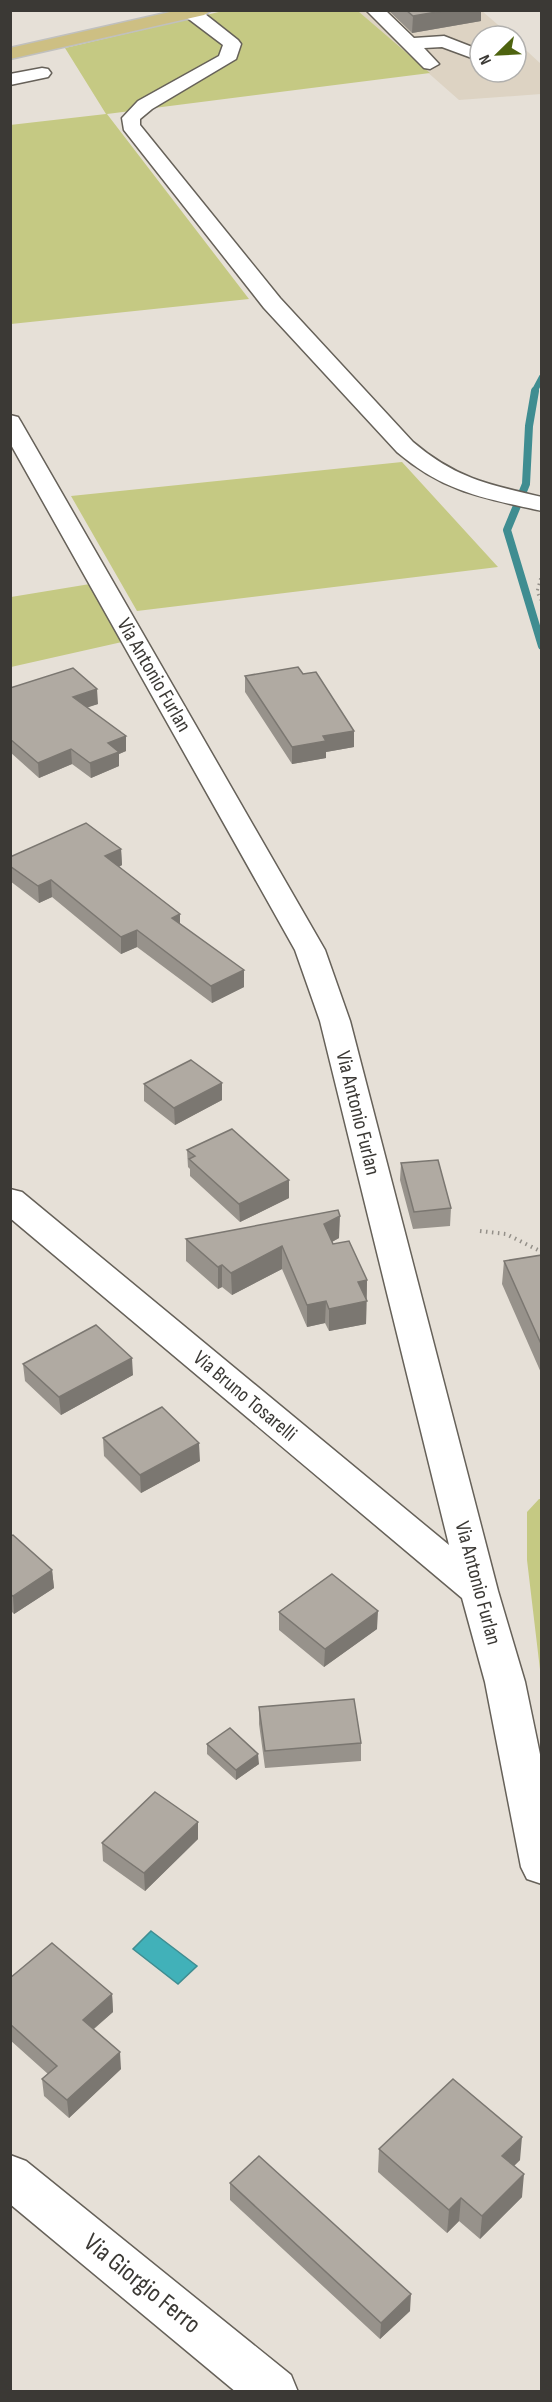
<svg xmlns="http://www.w3.org/2000/svg" width="552" height="2402" font-family="'Sofia Sans Condensed',sans-serif">
  <rect width="100%" height="100%" fill="#e6e0d7"/>
  <!-- built -->
  <path fill="#ddd3c3" d="M358,11H482L511,36H480V72H516V41L541,64V94L459,100Z"/>
  <!-- green -->
  <path fill="#c5c983" d="M223,11H358L430,73L107,114L249,299L11,324L10,125L106,114L65,48Z
    M402,462L498,567L137,611L71,496Z
    M90,584L122,642L11,667V597Z
    M539,1499H541V1678L527,1560V1512Z"/>
  <!-- water -->
  <path fill="#41b1b9" stroke="#3f8d91" stroke-width="1.5" d="M151,1931L197,1966L178,1984L133,1949Z"/>
  <g fill="none" stroke-linecap="round" stroke-linejoin="round">
    <!-- stream-far1 -->
    <path stroke="#3f8d91" stroke-width="6" d="M534,392L542,377"/>
    <!-- stream -->
    <path stroke="#3f8d91" stroke-width="8" d="M535,391L529,426L526,484L507,530L542,646"/>
    <!-- minor casing -->
    <g stroke="#666159" stroke-width="3">
      <path id="minor" d="M185,10H200L238,40L241,44L236,59L152,109L140,119V125L280,298L413,442C455,478 489,485 542,497V511C483,498 444,492 397,452L264,308L124,130L122,118L138,101L219,56L223,45L186,17Z
        M366,10H385L414,38L444,36L480,50V61L442,47L424,48L439,64L430,69L424,68Z
        M42,68L48,69L51,73L48,77L10,85V74Z
        M10,415L18,417L21,422L325,950L350,1021L498,1591L525,1682L542,1764V1884L527,1879L521,1867L485,1682L462,1598L10,1218V1189L22,1192L449,1545L320,1021L295,950L10,443Z
        M10,2155L26,2161L291,2375L298,2392H236L10,2204Z"/>
    </g>
    <!-- major casing -->
    <g stroke="#c0c0be" stroke-width="3">
      <path id="major" d="M179,10H212L204,15L10,59V48Z"/>
    </g>
    <!-- path-far1 -->
    <path stroke="#949089" stroke-width="3" stroke-dasharray="1.5 4" stroke-linecap="butt" d="M542,573L537,592L542,602"/>
    <!-- path -->
    <path stroke="#949089" stroke-width="4" stroke-dasharray="1.5 4.5" stroke-linecap="butt" d="M480,1231L506,1234L542,1252"/>
    <!-- minor -->
    <use href="#minor" fill="#fff" fill-rule="evenodd"/>
    <!-- major -->
    <use href="#major" fill="#cdbf83" fill-rule="evenodd"/>
  </g>
  <!-- wall -->
  <path fill="#97928b" d="M388,10H481V21L412,33Z
    M303,674L354,731V747L326,752V758L292,764L245,692V676Z
    M10,688L98,704L87,707L126,751L119,754V766L91,778L72,764L39,778L10,752Z
    M121,849L122,865L119,867L180,914V924L244,987L212,1003L137,947L121,954L52,897L39,903L10,881V857Z
    M222,1083V1100L175,1125L144,1101V1084Z
    M187,1150L289,1198L240,1222L190,1176V1169L188,1167Z
    M401,1163L451,1208L450,1226L413,1229L400,1180Z
    M339,1238L332,1242L333,1244L367,1280L366,1324L329,1331L325,1323L307,1327L282,1269L232,1295L222,1287L218,1289L186,1261V1239Z
    M542,1255V1375L502,1284L504,1261Z
    M23,1364L133,1375L61,1415L25,1381Z
    M103,1438L200,1461L141,1493L104,1456Z
    M10,1536L52,1570L54,1588L14,1614L10,1610Z
    M279,1612L377,1629L324,1667L279,1630Z
    M259,1707L361,1743V1761L265,1768L259,1724Z
    M207,1744L259,1764L236,1780L207,1754Z
    M198,1822V1839L145,1891L103,1861L102,1843Z
    M10,1978L112,1994L113,2012L94,2029L121,2069L69,2118L44,2096L42,2079L48,2074L10,2040Z
    M379,2149L520,2160L514,2166L522,2197L480,2239L459,2221L447,2233L378,2172Z
    M230,2183L410,2311L380,2339L230,2200Z"/>
  <!-- shaded-wall -->
  <path fill="#7b7771" d="M448,10H481V21L412,33L413,16Z
    M97,689L98,704L74,712L73,697Z
    M354,731V747L326,752V758L292,764V747L323,736Z
    M126,736V751L119,754V766L91,778L90,763L108,743Z
    M71,749L72,764L39,778L38,763Z
    M121,849L122,865L106,873L105,856Z
    M51,880L52,897L39,903L38,886Z
    M180,914V931L172,918Z
    M137,930V947L121,954V937Z
    M244,970V987L212,1003L211,986Z
    M222,1083V1100L175,1125L174,1108Z
    M289,1180V1198L240,1222L239,1204Z
    M340,1216L339,1238L324,1246V1224Z
    M282,1246V1269L232,1295L231,1273Z
    M222,1265V1287L218,1289V1267Z
    M367,1280L366,1324L329,1331V1309L358,1282Z
    M326,1301L325,1323L307,1327V1305Z
    M132,1358L133,1375L61,1415L59,1397Z
    M199,1443L200,1461L141,1493L140,1475Z
    M52,1570L54,1588L14,1614L13,1596Z
    M378,1611L377,1629L324,1667L325,1649Z
    M258,1754L259,1764L236,1780V1770Z
    M198,1822V1839L145,1891L144,1873Z
    M112,1994L113,2012L84,2037L83,2020Z
    M120,2052L121,2069L69,2118L67,2100Z
    M522,2137L520,2160L500,2179L502,2156Z
    M524,2174L522,2197L480,2239L482,2216Z
    M461,2198L459,2221L447,2233L449,2210Z
    M411,2294L410,2311L380,2339L381,2323Z"/>
  <!-- building -->
  <path fill="#b0aaa2" stroke="#7b7771" stroke-width="1.5" d="M406,10H448L413,16Z
    M298,667L303,674L316,672L354,731L323,736L326,741L292,747L245,676Z
    M73,668L97,689L73,697L126,736L108,743L119,752L90,763L71,749L38,763L10,739V688Z
    M86,823L121,849L105,856L180,914L172,918L244,970L211,986L137,930L121,937L51,880L38,886L10,866V857Z
    M191,1060L222,1083L174,1108L144,1084Z
    M232,1129L289,1180L239,1204L189,1159L195,1156L187,1150Z
    M438,1160L451,1208L414,1212L401,1163Z
    M338,1210L340,1216L324,1224L333,1244L349,1241L367,1280L358,1282L367,1301L329,1309L326,1301L307,1305L282,1246L231,1273L222,1265L218,1267L186,1239Z
    M542,1255V1346L504,1261Z
    M96,1325L132,1358L59,1397L23,1364Z
    M162,1407L199,1443L140,1475L103,1438Z
    M13,1535L52,1570L13,1596L10,1594V1536Z
    M332,1574L378,1611L325,1649L279,1612Z
    M354,1699L361,1743L265,1751L259,1707Z
    M230,1728L258,1754L236,1770L207,1744Z
    M155,1792L198,1822L144,1873L102,1843Z
    M52,1943L112,1994L83,2020L120,2052L67,2100L42,2079L57,2066L10,2024V1978Z
    M453,2079L522,2137L502,2156L524,2174L482,2216L461,2198L449,2210L379,2149Z
    M259,2156L411,2294L381,2323L230,2183Z"/>
  <g text-anchor="middle" dominant-baseline="central" stroke-width="6" stroke-linejoin="round" paint-order="stroke">
    <!-- street labels -->
    <g font-size="21" fill="#3b3935" stroke="#fff">
      <text transform="translate(154 675) rotate(60)">Via Antonio Furlan</text>
      <text transform="translate(358 1113) rotate(76)">Via Antonio Furlan</text>
      <text transform="translate(245 1396) rotate(40)">Via Bruno Tosarelli</text>
      <text transform="translate(478 1583) rotate(75)">Via Antonio Furlan</text>
    </g>
    <!-- near-street labels -->
    <g font-size="26" fill="#3b3935" stroke="#fff">
      <text transform="translate(142 2284) rotate(39)">Via Giorgio Ferro</text>
    </g>
  </g>
  <!-- border -->
  <rect width="552" height="2402" fill="none" stroke="#3b3935" stroke-width="24"/>
  <!-- north arrow -->
  <g transform="translate(498 54) rotate(246)"><circle r="28" fill="#ffffff" stroke="#b1b0ae" stroke-width="1.5"/>
  <path d="M0-4.5L10 22L0 15L-10 22Z" fill="#4e630f"/>
  <text y="-9" font-size="16" font-weight="bold" text-anchor="middle" fill="#3b3935">N</text>
  </g>
</svg>
